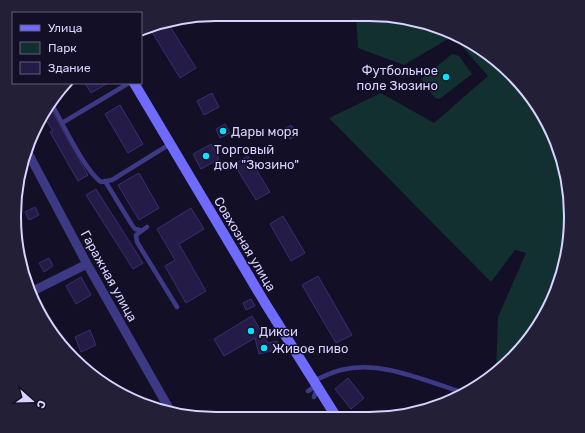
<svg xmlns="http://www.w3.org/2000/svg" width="585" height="433" font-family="Rubik,sans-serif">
  <rect width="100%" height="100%" fill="#130f26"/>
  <!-- green -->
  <path fill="#12302f" d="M356,14H382L421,21L481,48L529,93L564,164L569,243L544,318L496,372L498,317L526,253L515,250L491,282L329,118L381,93L434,123L488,76L453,36L404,65L358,48Z
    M452,54L459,56L472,74L442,97L439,99L435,98L421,79Z"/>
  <!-- building -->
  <path fill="#241b47" stroke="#3b2d73" d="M168,23L196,68L180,78L152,32Z
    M85,83H108L91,93Z
    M212,93L219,107L204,115L197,101Z
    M120,105L143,144L128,153L105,114Z
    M49,106L88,175L78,181L50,132L53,131L43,115Z
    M225,124L230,133L220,138L216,129Z
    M291,125L298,135L290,139L284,129Z
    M211,144L219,159L201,169L193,154Z
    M248,156L270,192L256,200L234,164Z
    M139,173L159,208L139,220L118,185Z
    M96,189L143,263L133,269L86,195Z
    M35,207L39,215L29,220L25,212Z
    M191,208L204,229L179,244L206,291L186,303L165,266L175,260L157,229Z
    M283,216L305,253L291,261L270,224Z
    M49,258L53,266L44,272L39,263Z
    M318,276L352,335L336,343L302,285Z
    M81,277L91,295L76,304L66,286Z
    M251,299L255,306L246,310L243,303Z
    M252,316L268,343L277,341L279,349L259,354L255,338L224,356L214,339Z
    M90,330L96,345L81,352L75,337Z
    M348,378L364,398L351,409L335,389Z"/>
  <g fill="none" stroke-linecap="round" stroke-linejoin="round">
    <!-- lane -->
    <path stroke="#3d3a85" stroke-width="4.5" d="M51,103C62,122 85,171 101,182L112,180L170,144
      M62,123L129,83
      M105,181L132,225L135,229L140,230
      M147,227L136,235L137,242L177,307
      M315,380C323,377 332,372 341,370C380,360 423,380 461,392
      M308,391L316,386
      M314,397L317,388"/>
    <!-- street -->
    <path stroke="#3d3a85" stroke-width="9" d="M27,151L87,264L171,412
      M29,293L87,264"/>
    <!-- secondary -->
    <path stroke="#6f6bff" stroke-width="10" d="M134,83L265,303L337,418"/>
  </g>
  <!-- markers -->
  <g fill="#00e5ff" stroke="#130f26" stroke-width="1.5">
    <circle cx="446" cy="77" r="4"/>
    <circle cx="223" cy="131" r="4"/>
    <circle cx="206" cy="156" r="4"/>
    <circle cx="251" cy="331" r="4"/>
    <circle cx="264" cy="348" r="4"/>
  </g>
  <g text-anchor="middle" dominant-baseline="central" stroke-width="3" stroke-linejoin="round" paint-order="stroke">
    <!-- poi labels -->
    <g font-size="13" fill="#d9d4ff" stroke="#130f26" text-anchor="start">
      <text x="438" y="70" text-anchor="end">Футбольное<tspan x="438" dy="15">поле Зюзино</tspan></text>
      <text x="231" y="131">Дары моря</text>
      <text x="214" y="149">Торговый<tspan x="214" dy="15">дом "Зюзино"</tspan></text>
      <text x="259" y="331">Дикси</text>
      <text x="272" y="348">Живое пиво</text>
    </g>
    <!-- street labels -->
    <g font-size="13" fill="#d9d4ff" stroke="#130f26">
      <text transform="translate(245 244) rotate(59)">Совхозная улица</text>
      <text transform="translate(109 276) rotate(61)">Гаражная улица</text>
    </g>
  </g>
  <!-- crop -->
  <path d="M0 0H585V433H0ZM216 21H369A195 195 0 0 1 564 216V217A195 195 0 0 1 369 412H216A195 195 0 0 1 21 217V216A195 195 0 0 1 216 21Z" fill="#231f37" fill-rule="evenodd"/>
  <path fill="none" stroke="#d9d4ff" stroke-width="2" d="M216 21H369A195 195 0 0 1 564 216V217A195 195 0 0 1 369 412H216A195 195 0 0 1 21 217V216A195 195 0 0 1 216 21Z"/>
  <!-- legend -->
  <rect x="12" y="12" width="130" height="72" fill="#130f26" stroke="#625e7d"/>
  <rect x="20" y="25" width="20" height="6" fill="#6f6bff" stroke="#625e7d"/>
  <text x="48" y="32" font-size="12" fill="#d9d4ff">Улица</text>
  <rect x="20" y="42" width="20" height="12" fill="#12302f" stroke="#625e7d"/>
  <text x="48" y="52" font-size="12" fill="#d9d4ff">Парк</text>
  <rect x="20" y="62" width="20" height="12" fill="#241b47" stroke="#625e7d"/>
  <text x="48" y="72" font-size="12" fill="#d9d4ff">Здание</text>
  <!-- north arrow -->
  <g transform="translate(32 401) rotate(110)" stroke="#130f26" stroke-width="3" paint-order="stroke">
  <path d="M0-3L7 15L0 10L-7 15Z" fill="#d9d4ff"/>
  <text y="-6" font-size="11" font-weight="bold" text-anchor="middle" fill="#d9d4ff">С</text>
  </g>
</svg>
